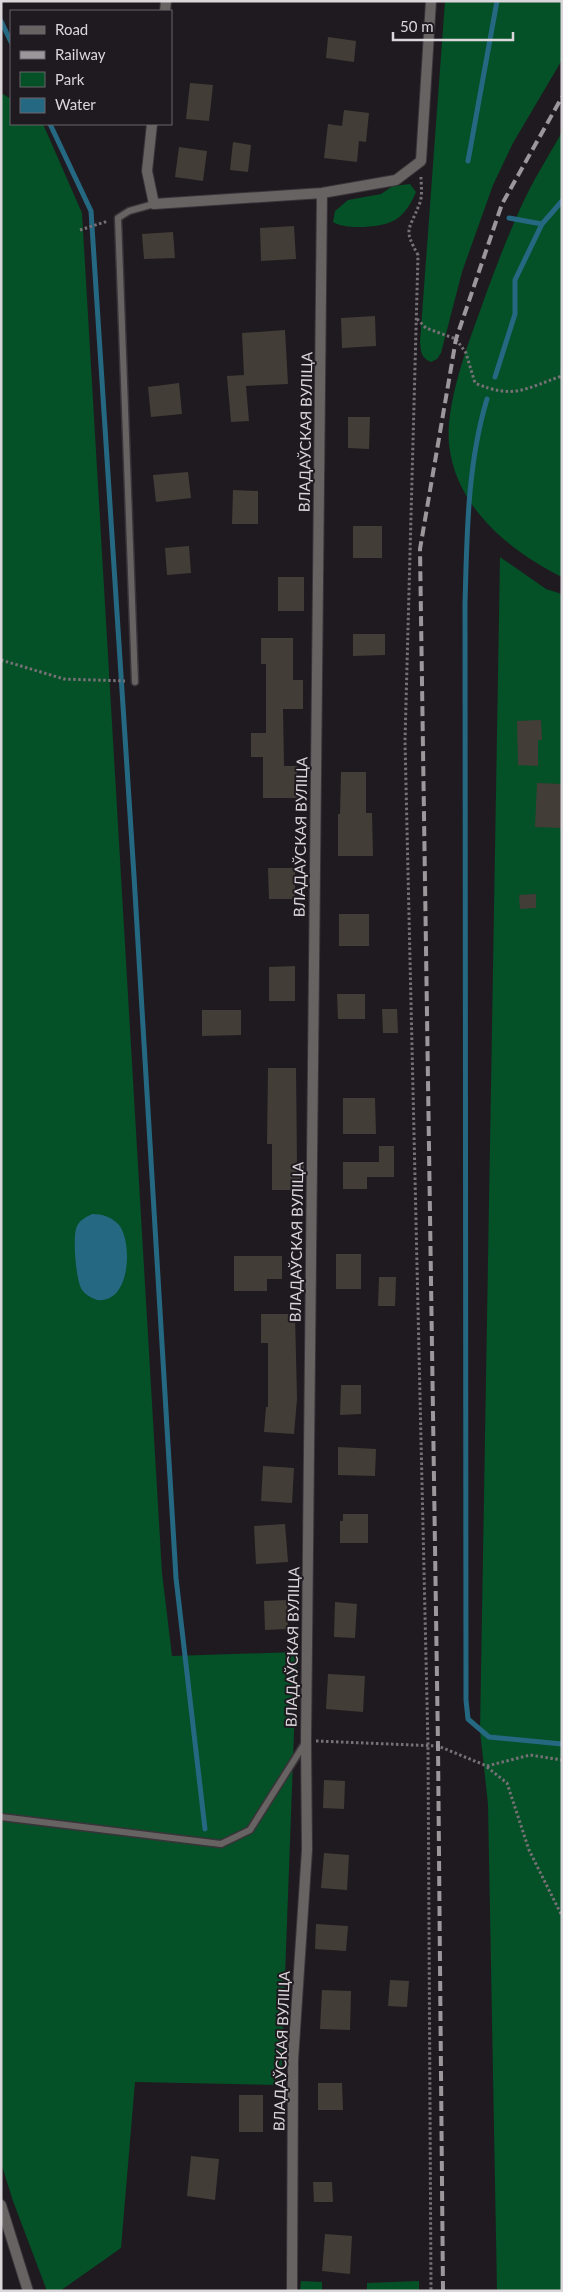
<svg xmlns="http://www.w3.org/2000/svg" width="563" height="2292" font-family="Lato,sans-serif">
  <rect width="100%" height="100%" fill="#1f1a1f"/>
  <!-- green -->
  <path fill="#045027" d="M445,1H562V60L513,143L493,185L462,272L441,353L437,359L431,362C421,358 421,352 420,342Z
    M3,94L11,99V124H43L82,213L162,1573L172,1656L297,1652L281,2085L135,2082L121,2248L60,2291H47L13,2201L1,2163V95Z
    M562,132V577C509,551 455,506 449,444C446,411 461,364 472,333C487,291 502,249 520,209C532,182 548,157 562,132Z
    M410,184L416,192C412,202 405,214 395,220C382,228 345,230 333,222L335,211L348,200L381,194L393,186Z
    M500,557L546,589L562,594V2291H497L488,1804L480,1731Z
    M301,2281L322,2282V2291H300Z
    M419,2281V2291H367V2283Z"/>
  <!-- water -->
  <path fill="#256882" d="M92,1214C102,1214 112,1217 119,1225C132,1241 131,1298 102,1300C95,1301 87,1296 82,1290C76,1281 72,1237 77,1226C80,1220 86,1217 92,1214Z"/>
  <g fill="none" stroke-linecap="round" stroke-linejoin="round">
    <!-- stream -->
    <path stroke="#256882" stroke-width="5" d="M1,21L11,42
      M50,124L91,211L134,876L176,1578L205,1829
      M468,161L497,1
      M509,218L542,224L562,201
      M495,377L515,314V280L542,224
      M487,399C467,465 467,536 465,604L466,1700L468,1719L489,1737L562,1744"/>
  </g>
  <!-- building -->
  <path fill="#433d37" d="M328,37L356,41L354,62L326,58Z
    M190,83L213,85L209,121L186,119Z
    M344,110L369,113L366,142L359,141L357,162L324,158L328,124L342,126Z
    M233,142L251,145L248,172L230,170Z
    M179,147L207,151L203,181L175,177Z
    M294,226L296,259L261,261L260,228Z
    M173,232L175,258L144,259L142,234Z
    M375,316L376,346L342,348L341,318Z
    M285,330L288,384L246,386L249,421L231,422L227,376L244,375L242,333Z
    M179,383L182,414L151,417L148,387Z
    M348,417H370L369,449L348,448Z
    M188,472L191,498L156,502L153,475Z
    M233,490L258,491V524H232Z
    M353,526H382V558H353Z
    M189,546L191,573L167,575L165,548Z
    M278,577H304V611H278Z
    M353,634H385V655L353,656Z
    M261,638H293V680H303V709H283L284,766H297V798H263V757H251V733H266V664H261Z
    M541,720L542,740H538V766L518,765L517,721Z
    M341,772H366V813H372L373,856H338V814H340Z
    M537,783L562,784V828L535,827Z
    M268,868H295V899H269Z
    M536,894V908L520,909L519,895Z
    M339,914H369V946H339Z
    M295,966V1001H269V967Z
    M337,994H365V1019H338Z
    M382,1009H397L398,1033H383Z
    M202,1010H241V1035L202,1036Z
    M268,1068H296L297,1165H304V1190H272V1144H267Z
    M343,1098H375L376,1134H343Z
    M379,1146H394V1177H367V1189H343V1162H379Z
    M336,1254H361V1289H336Z
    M234,1256H282V1279H267V1291H234Z
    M379,1277H396L395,1306H378Z
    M261,1314H295L297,1399L294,1434L264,1432L266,1407H268V1343H261Z
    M341,1385H361V1414L340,1415Z
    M338,1447L376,1449L375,1476L338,1475Z
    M263,1466L294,1468L292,1503L261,1501Z
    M343,1514H368V1543H340V1521H343Z
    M285,1524L288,1562L256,1564L254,1526Z
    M287,1600L288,1629L265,1630L264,1601Z
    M335,1602L357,1604L355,1638L334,1637Z
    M328,1674L365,1676L363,1712L326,1709Z
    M324,1780L345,1781L344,1809L323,1808Z
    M324,1853L349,1855L347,1890L321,1888Z
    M316,1924L348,1926L346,1951L315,1949Z
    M390,1980L409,1981L407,2007L388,2006Z
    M322,1990L351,1991L350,2030L320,2029Z
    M318,2083H342L343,2110H318Z
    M239,2095H263V2132H239Z
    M191,2156L219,2159L215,2200L187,2196Z
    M313,2182H332L333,2202H314Z
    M325,2234L352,2236L350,2274L322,2271Z"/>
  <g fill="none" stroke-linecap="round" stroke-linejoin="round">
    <!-- lane casing -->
    <g stroke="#393439" stroke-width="9">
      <path id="lane" d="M135,682L118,218L129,211L154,204
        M1,1817L221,1844L250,1830L305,1743"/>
    </g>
    <!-- street casing -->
    <g stroke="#393439" stroke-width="12">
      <path id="street" d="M165,11L166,1
        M152,124L147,171L154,204L322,193L396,180L421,161L431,1
        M1,2205L28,2291
        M292,2291L293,2060L307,1850L306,1741L322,193"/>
    </g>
    <!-- path -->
    <path stroke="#767176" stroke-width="3" stroke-dasharray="2.5 2.5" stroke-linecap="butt" d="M421,177C421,185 423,197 419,205C409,231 403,228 418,255L405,741L428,1745L431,2291
      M80,230L108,221
      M417,319L426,328L456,339L466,353L475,383C514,400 526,388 562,376
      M1,660L64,679L125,681
      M316,1741L438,1746L487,1766L530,1755L562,1760
      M487,1767L507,1783L529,1850L562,1916"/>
    <!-- lane -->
    <use href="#lane" stroke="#676363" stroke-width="6"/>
    <!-- street -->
    <use href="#street" stroke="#676363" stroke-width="10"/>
    <!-- rail -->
    <path stroke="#9b979b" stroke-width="4" stroke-dasharray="10 5" stroke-linecap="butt" d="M443,2291L438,1746L420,549L456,339L502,204L562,97"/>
  </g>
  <g text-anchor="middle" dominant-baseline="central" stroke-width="4" stroke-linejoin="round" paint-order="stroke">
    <!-- street labels -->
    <g font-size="15" fill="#dad6da" stroke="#1f1a1f">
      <text transform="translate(305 432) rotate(-89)">ВЛАДАЎСКАЯ ВУЛІЦА</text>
      <text transform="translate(300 837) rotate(-89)">ВЛАДАЎСКАЯ ВУЛІЦА</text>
      <text transform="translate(296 1242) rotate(-89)">ВЛАДАЎСКАЯ ВУЛІЦА</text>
      <text transform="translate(292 1647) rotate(-89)">ВЛАДАЎСКАЯ ВУЛІЦА</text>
      <text transform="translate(281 2051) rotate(-88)">ВЛАДАЎСКАЯ ВУЛІЦА</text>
    </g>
  </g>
  <!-- border -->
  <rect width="563" height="2292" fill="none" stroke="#dad6da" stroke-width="5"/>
  <!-- legend -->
  <rect x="10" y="10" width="162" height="115" fill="#1f1a1f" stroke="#6a656a"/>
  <rect x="20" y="26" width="25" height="8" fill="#676363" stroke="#6a656a"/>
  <text x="55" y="35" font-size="15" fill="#dad6da">Road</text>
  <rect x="20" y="51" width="25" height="8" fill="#9b979b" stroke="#6a656a"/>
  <text x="55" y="60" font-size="15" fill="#dad6da">Railway</text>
  <rect x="20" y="72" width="25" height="15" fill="#045027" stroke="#6a656a"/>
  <text x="55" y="85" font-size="15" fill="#dad6da">Park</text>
  <rect x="20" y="98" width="25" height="15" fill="#256882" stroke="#6a656a"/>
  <text x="55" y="110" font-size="15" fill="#dad6da">Water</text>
  <!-- scale -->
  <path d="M393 32v8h120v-8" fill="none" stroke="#dad6da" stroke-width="2.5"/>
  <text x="400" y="32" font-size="15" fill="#dad6da" stroke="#1f1a1f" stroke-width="4" paint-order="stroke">50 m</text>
</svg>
